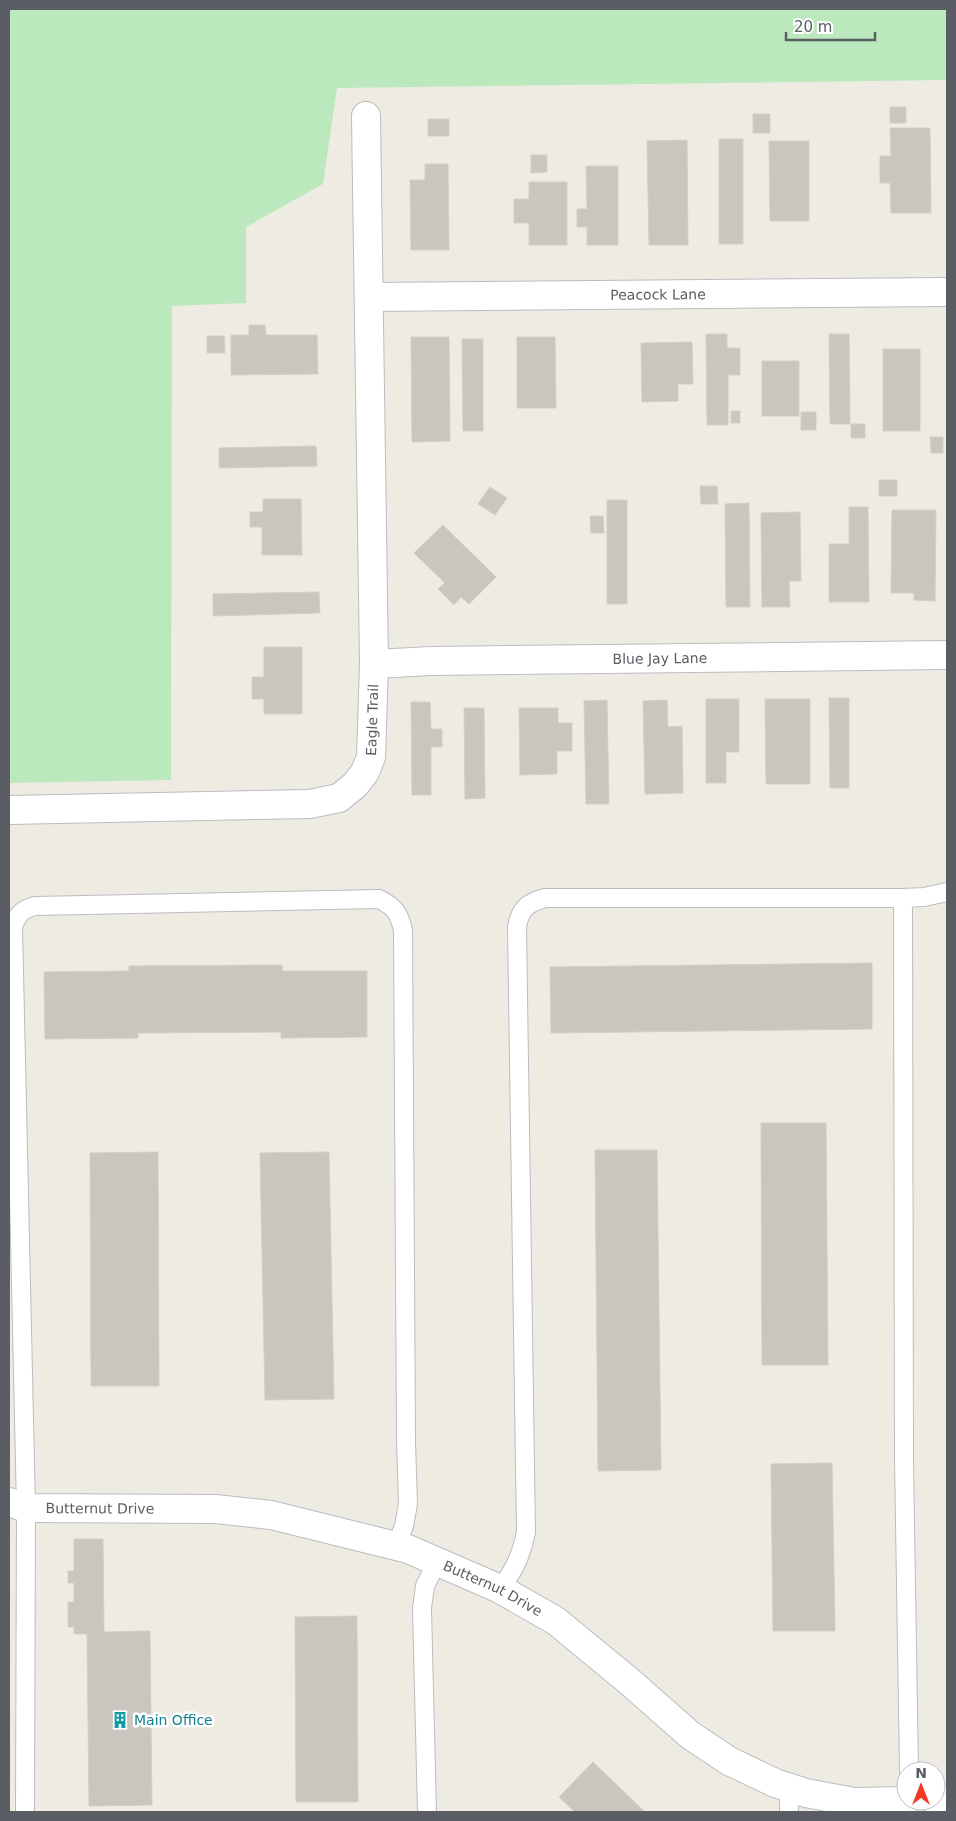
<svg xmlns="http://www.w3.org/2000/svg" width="956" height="1821" font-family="'DejaVu Sans',sans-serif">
  <rect width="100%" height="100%" fill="#eeece2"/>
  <!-- green -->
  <path fill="#bce8be" d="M9,9H947V80L337,88L323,184L246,227V303L172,306L171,780L9,783Z"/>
  <!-- building -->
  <path fill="#c9c6bf" stroke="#d3cec0" d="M890,107H906V123H890Z
    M753,114H770V133H753Z
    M428,119H449V136H428Z
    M890,128H930L931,213H891L890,183H880V156H891Z
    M719,139H743V244H719Z
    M687,140L688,245H649L647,141Z
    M769,141H809V221H770Z
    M531,155H547V172L531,173Z
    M425,164H448L449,250H411L410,180H425Z
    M586,166H618V245H587V227H577V209H587Z
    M529,182H567V245H529V223H514V199H529Z
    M249,325H265L266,335H317L318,374L231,375V335H249Z
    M706,334H727V348H740V375H728V425H707Z
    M829,334H849L850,424H830Z
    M207,336H224L225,353H207Z
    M411,337H449L450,441L412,442Z
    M517,337H555L556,408H517Z
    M462,339H483V431H463Z
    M692,342L693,384H678V401L642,402L641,343Z
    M883,349H920V431H883Z
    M762,361H799V416H762Z
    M731,411H740V423H731Z
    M801,412H816V430H801Z
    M851,424H865V438H851Z
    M930,437H943V453H931Z
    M316,446L317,466L219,468V448Z
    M879,480H897V496H879Z
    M700,486H717L718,504H701Z
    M490,487L507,498L495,515L478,504Z
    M263,499H301L302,555H262V527H250V512H263Z
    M607,500H627V604H607Z
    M749,503L750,607H726L725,504Z
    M849,507H868L869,602H829V544H849Z
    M892,510H936L935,601L914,600V593H891Z
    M800,512L801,581H789L790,607H762L761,513Z
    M590,516H603L604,533H591Z
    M443,525L496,577L469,604L461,597L454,605L438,589L445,583L414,553Z
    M319,592L320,613L213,616V594Z
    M264,647H302V714H264V699H252V677H264Z
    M829,698H849V788H830Z
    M706,699H739V752H726V783H706Z
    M765,699H810V784H766Z
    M607,700L609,804H586L584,701Z
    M667,700L668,727L682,726L683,793L645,794L643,701Z
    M411,702H430L431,729H442V747H431V795H412Z
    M464,708H484L485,798L465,799Z
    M519,708H558V723H572V751H557V774L520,775Z
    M872,963V1029L551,1033L550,967Z
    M282,965V971H367V1037L281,1038V1032L138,1033V1038L45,1039L44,972L129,971V966Z
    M761,1123H826L828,1365H762Z
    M595,1150H657L661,1470L598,1471Z
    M158,1152L159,1386H91L90,1153Z
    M329,1152L334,1399L265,1400L260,1153Z
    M832,1463L835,1631H773L771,1464Z
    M74,1539H103L104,1632L150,1631L152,1805L89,1806L87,1634H74V1627H68V1602H74V1583H68V1571H74Z
    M357,1616L358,1802H296L295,1617Z
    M593,1762L645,1812H575L559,1797Z"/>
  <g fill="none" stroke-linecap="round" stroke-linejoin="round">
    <!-- service casing -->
    <g stroke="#babcc2" stroke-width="20">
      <path id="service" d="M903,898L904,1461L909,1771
        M500,1589C515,1569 521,1556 526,1532L517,927C520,909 527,903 545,898H903L924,897L947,892
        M789,1787V1812
        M25,1812L26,1508L13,927C17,915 22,909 35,906L379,899C395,907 399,913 403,930L406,1441L408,1504L404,1526L396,1546
        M427,1812L422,1608L425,1586L438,1560"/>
    </g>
    <!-- minor casing -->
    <g stroke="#babcc2" stroke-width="30">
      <g id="minor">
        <path id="s1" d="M369,297L947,292"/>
        <path id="s2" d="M374,664L431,661L947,655"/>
        <path id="s3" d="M9,810L310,804L339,798L355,785L365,772L371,757L374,664L366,116"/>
        <path id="s4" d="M9,1502L26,1508L215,1509L271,1515L408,1549L500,1589L556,1621L630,1682L690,1735L729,1761L775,1783L806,1793L854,1802L906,1801"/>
        <path d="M936,1801L947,1800"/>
      </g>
    </g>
    <!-- service -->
    <use href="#service" stroke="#fff" stroke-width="18"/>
    <!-- minor -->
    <use href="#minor" stroke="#fff" stroke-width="28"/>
  </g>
  <!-- icons -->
  <defs>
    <g id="building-bare" transform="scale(1.35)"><path d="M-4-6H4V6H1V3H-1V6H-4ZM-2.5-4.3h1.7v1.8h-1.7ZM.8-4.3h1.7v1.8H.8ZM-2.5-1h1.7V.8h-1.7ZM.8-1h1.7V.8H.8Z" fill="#0f9aa8" stroke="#fff" stroke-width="2.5" paint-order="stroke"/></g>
  </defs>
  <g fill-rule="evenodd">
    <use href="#building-bare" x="120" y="1720"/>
  </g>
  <g text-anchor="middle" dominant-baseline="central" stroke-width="5" stroke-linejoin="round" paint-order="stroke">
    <!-- street labels -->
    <g font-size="14" fill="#5a5e64" stroke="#fff">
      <text stroke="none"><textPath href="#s1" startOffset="289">Peacock Lane</textPath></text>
      <text stroke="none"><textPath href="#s2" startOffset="286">Blue Jay Lane</textPath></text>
      <text stroke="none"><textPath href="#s3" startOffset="421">Eagle Trail</textPath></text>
      <text stroke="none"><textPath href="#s4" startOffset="92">Butternut Drive</textPath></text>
      <text stroke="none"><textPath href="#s4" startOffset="498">Butternut Drive</textPath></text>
    </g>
    <!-- culture labels -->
    <g font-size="14" fill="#0d838f" stroke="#fff" text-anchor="start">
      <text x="134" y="1720">Main Office</text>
    </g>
  </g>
  <!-- border -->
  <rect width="956" height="1821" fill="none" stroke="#5a5e64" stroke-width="20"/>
  <!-- north arrow -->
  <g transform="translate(921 1786)"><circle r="24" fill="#ffffff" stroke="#bdbfc1"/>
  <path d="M0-4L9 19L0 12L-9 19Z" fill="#f53a22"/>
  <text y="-8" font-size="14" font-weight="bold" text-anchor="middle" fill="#5a5e64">N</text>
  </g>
  <!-- scale -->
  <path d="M786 32v8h89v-8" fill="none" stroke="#5a5e64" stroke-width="2.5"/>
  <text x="794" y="32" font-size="15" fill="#5a5e64" stroke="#ffffff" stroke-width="4" paint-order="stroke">20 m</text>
</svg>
